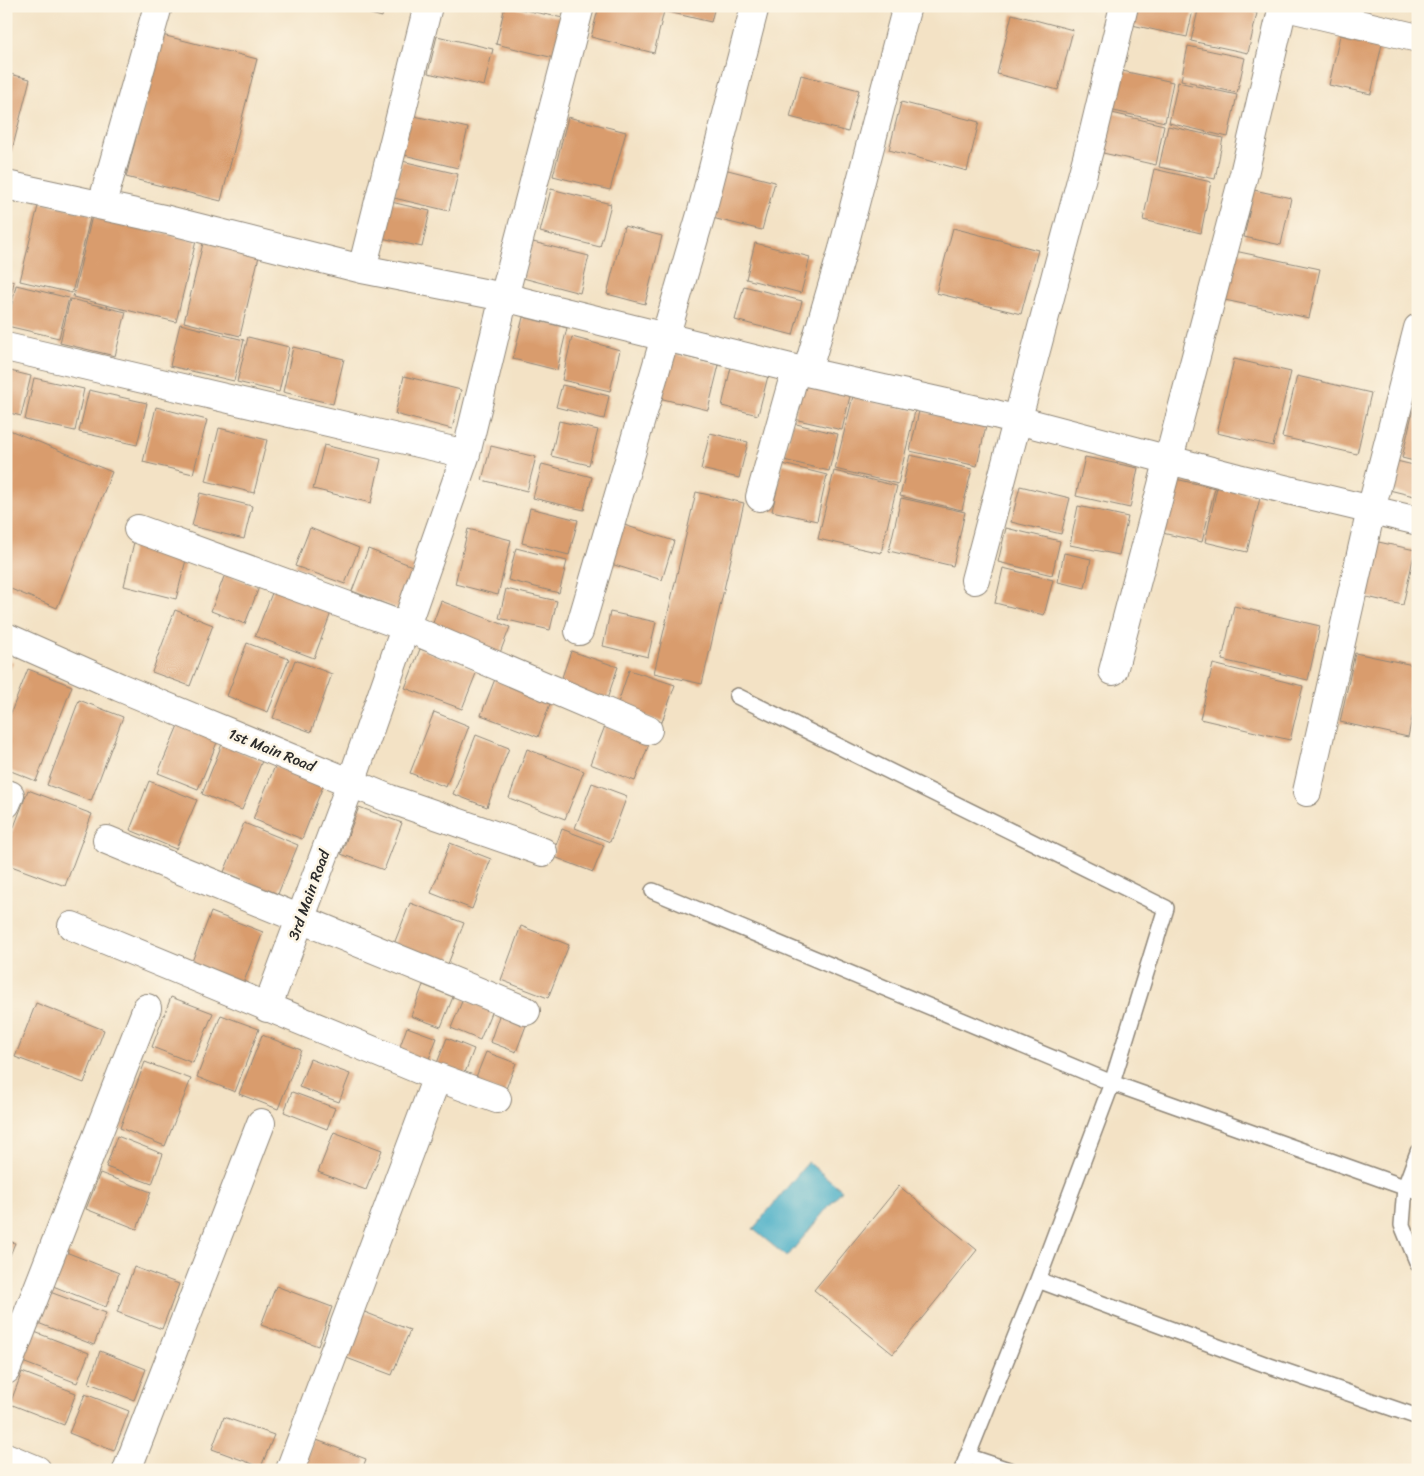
<svg xmlns="http://www.w3.org/2000/svg" width="1424" height="1476" font-family="Sriracha,sans-serif">
  <rect width="100%" height="100%" fill="#fcf5e5"/>
  <filter id="ink" filterUnits="userSpaceOnUse"><feTurbulence type="fractalNoise" baseFrequency=".02" numOctaves="2"/><feDisplacementMap in="SourceGraphic" scale="10" xChannelSelector="R" yChannelSelector="G"/><feConvolveMatrix kernelMatrix="1 2 1 2 8 2 1 2 1" color-interpolation-filters="sRGB"/></filter>
  <filter id="wash" filterUnits="userSpaceOnUse"><feTurbulence type="fractalNoise" baseFrequency=".0096" numOctaves="4" result="noise"/><feDisplacementMap in="SourceGraphic" scale="20" xChannelSelector="R" yChannelSelector="G"/><feGaussianBlur stdDeviation="1.12" result="paint"/><feColorMatrix in="noise" values="0 0 0 0 0 0 0 0 0 0 0 0 0 0 0 0 0 1.4 0 .05"/><feComposite in="paint" operator="in"/></filter>
  <g filter="url(#wash)">
    <rect width="100%" height="100%" fill="#f3e2c5"/>
    <!-- water -->
    <path fill="#48afc7" stroke="#3a6d79" d="M808,1162L842,1190L787,1257L753,1229Z"/>
    <g id="blocks">
      <!-- building -->
      <path fill="#d99c6d" d="M341,6H384L382,17Z
        M505,6L563,18L554,58L496,44Z
        M599,6H715L711,22L664,11L654,53L591,37Z
        M1136,6H1194L1187,37L1132,25Z
        M1199,6H1226L1257,13L1248,53L1191,41Z
        M1012,14L1073,30L1058,90L997,74Z
        M162,35L257,59L221,201L126,177Z
        M1340,35L1382,44L1371,94L1329,85Z
        M437,36L493,49L484,86L428,73Z
        M1188,46L1245,58L1237,93L1181,80Z
        M1118,70L1173,82L1165,122L1109,110Z
        M6,73L30,79L11,154L6,153Z
        M801,75L859,90L848,132L790,117Z
        M1178,82L1237,95L1228,137L1169,123Z
        M901,102L979,122L967,171L889,150Z
        M1112,113L1164,125L1156,165L1103,153Z
        M410,115L468,128L458,168L400,154Z
        M568,117L626,132L610,190L553,176Z
        M1168,126L1223,138L1215,179L1159,167Z
        M402,161L458,174L449,211L394,198Z
        M720,168L775,182L762,230L708,217Z
        M1154,169L1211,182L1201,233L1143,220Z
        M551,189L611,204L600,247L540,232Z
        M1254,190L1291,198L1281,245L1244,237Z
        M39,202L91,214L72,293L20,281Z
        M391,202L430,211L422,247L382,238Z
        M92,216L196,241L176,322L73,297Z
        M624,226L662,236L645,304L607,294Z
        M953,228L1038,250L1021,314L936,293Z
        M204,239L260,252L240,336L184,322Z
        M533,242L589,256L580,293L523,278Z
        M755,243L810,257L801,293L746,279Z
        M1230,250L1320,269L1309,318L1220,299Z
        M6,280L14,282L7,313H6Z
        M16,285L69,298L59,338L7,326Z
        M744,286L802,301L793,335L735,320Z
        M70,299L126,312L115,356L60,343Z
        M523,317L567,328L557,370L513,359Z
        M180,324L244,340L234,381L170,366Z
        M248,337L289,347L279,392L237,382Z
        M572,337L620,350L610,391L562,380Z
        M293,347L344,359L333,404L283,392Z
        M670,353L719,365L708,410L659,398Z
        M1234,359L1291,372L1273,446L1217,433Z
        M731,367L768,376L758,415L722,406Z
        M6,370L31,376L21,416L6,412Z
        M404,376L461,390L452,429L395,414Z
        M1297,376L1371,393L1357,454L1282,437Z
        M34,378L84,389L75,431L25,420Z
        M803,380L851,392L842,430L794,419Z
        M562,385L609,396L604,419L556,407Z
        M89,390L147,403L137,445L79,432Z
        M853,396L915,411L898,484L835,469Z
        M1414,406L1418,407V462L1402,458Z
        M156,407L207,420L193,474L143,462Z
        M919,411L986,426L977,466L910,451Z
        M559,421L598,430L589,465L551,456Z
        M792,423L838,434L829,471L784,460Z
        M219,428L267,440L254,493L206,481Z
        M7,429L112,472L57,608L6,587Z
        M710,433L748,442L739,478L701,469Z
        M324,445L381,459L371,503L313,489Z
        M491,446L536,457L527,491L482,480Z
        M910,455L972,469L962,510L900,496Z
        M1085,457L1138,468L1130,508L1076,496Z
        M1392,460L1418,466V497L1385,489Z
        M542,464L592,477L584,510L533,498Z
        M783,464L827,475L817,521L772,511Z
        M834,471L897,486L881,553L818,539Z
        M1171,478L1215,488L1202,542L1158,532Z
        M1020,486L1070,498L1061,534L1011,522Z
        M1217,487L1260,498L1247,552L1205,542Z
        M696,492L744,503L702,684L654,673Z
        M200,493L252,506L244,539L192,526Z
        M901,498L965,512L953,566L889,551Z
        M1078,506L1128,517L1119,555L1070,545Z
        M530,508L578,520L569,555L522,543Z
        M621,524L674,541L662,580L608,563Z
        M310,528L359,548L345,584L295,566Z
        M1006,528L1060,541L1052,575L998,562Z
        M468,529L511,540L498,595L455,584Z
        M1374,541L1415,550L1403,605L1362,596Z
        M134,542L187,556L176,599L124,586Z
        M516,548L567,561L559,593L508,580Z
        M368,549L415,567L399,609L352,591Z
        M1064,553L1091,559L1085,588L1058,582Z
        M1003,568L1053,580L1044,615L995,603Z
        M225,574L259,587L245,624L211,611Z
        M274,588L332,610L314,658L255,636Z
        M506,589L557,601L550,630L499,618Z
        M441,601L510,627L498,658L430,631Z
        M1234,606L1320,626L1308,680L1222,660Z
        M175,610L213,625L190,686L152,672Z
        M610,612L656,622L648,657L603,646Z
        M247,643L289,659L268,712L227,696Z
        M420,649L477,671L462,709L405,688Z
        M571,651L618,667L606,702L559,686Z
        M1355,653L1418,666V691L1408,737L1340,722Z
        M6,659L13,662L6,680Z
        M295,660L332,674L311,732L273,718Z
        M1213,664L1303,686L1290,740L1200,719Z
        M28,669L72,686L36,781L6,769V725Z
        M629,670L675,685L662,722L617,706Z
        M495,679L551,701L538,737L481,715Z
        M79,700L123,717L91,801L47,785Z
        M434,712L469,726L446,787L410,773Z
        M179,723L218,740L198,789L158,773Z
        M605,726L649,744L635,781L590,764Z
        M476,735L509,748L487,807L453,794Z
        M222,744L262,761L242,810L202,794Z
        M527,749L584,771L565,819L509,798Z
        M275,766L323,786L302,839L253,819Z
        M149,781L197,800L176,849L130,830Z
        M592,783L627,796L610,842L575,828Z
        M28,790L92,814L65,886L6,864V848Z
        M359,807L402,823L384,870L341,854Z
        M244,823L298,845L278,894L224,872Z
        M562,829L604,845L593,872L552,856Z
        M450,843L491,859L472,909L431,893Z
        M410,903L464,923L446,969L392,949Z
        M211,912L263,932L243,984L191,964Z
        M521,926L569,945L548,998L501,980Z
        M423,985L453,997L441,1027L411,1016Z
        M171,997L213,1013L193,1063L152,1047Z
        M463,999L492,1010L480,1040L451,1028Z
        M36,1003L104,1030L84,1083L15,1057Z
        M500,1013L527,1023L516,1052L490,1042Z
        M221,1015L259,1029L235,1092L197,1077Z
        M407,1027L437,1038L427,1064L398,1052Z
        M262,1035L301,1050L278,1109L239,1094Z
        M447,1038L474,1049L463,1078L435,1068Z
        M486,1052L516,1063L504,1094L474,1082Z
        M310,1059L350,1074L339,1102L299,1087Z
        M145,1062L191,1079L165,1146L120,1128Z
        M292,1092L335,1108L327,1129L284,1112Z
        M334,1132L382,1150L366,1190L318,1172Z
        M117,1136L163,1154L152,1184L106,1167Z
        M100,1173L151,1192L137,1229L86,1209Z
        M899,1186L977,1250L893,1354L814,1290Z
        M6,1240L15,1243L6,1265Z
        M66,1252L119,1273L106,1307L53,1286Z
        M134,1267L179,1284L162,1329L117,1312Z
        M276,1286L332,1307L318,1346L261,1325Z
        M50,1292L106,1313L94,1345L38,1323Z
        M362,1311L410,1330L392,1375L344,1357Z
        M32,1331L89,1353L77,1383L20,1361Z
        M100,1351L146,1369L134,1400L89,1383Z
        M22,1372L76,1393L64,1425L10,1404Z
        M85,1394L129,1411L114,1451L69,1433Z
        M224,1417L274,1435L261,1467L212,1449Z
        M314,1439L366,1459L362,1470H302Z"/>
    </g>
  </g>
  <g filter="url(#ink)">
    <use href="#blocks" fill-opacity="0" stroke="#8f8678" stroke-width="1"/>
    <g fill="none" stroke-linecap="round" stroke-linejoin="round">
      <!-- lane casing -->
      <g stroke="#8f8678" stroke-width="18">
        <path id="lane" d="M737,696L1166,908L1112,1083L1038,1280L962,1470
          M653,891L1112,1083L1418,1192
          M1418,1152L1405,1187L1402,1225L1418,1264
          M1038,1280L1267,1365L1418,1417
          M967,1456L1009,1470"/>
      </g>
      <!-- street casing -->
      <g stroke="#8f8678" stroke-width="30">
        <path id="street" d="M1282,6L1418,38
          M6,185L168,220L362,269L504,297L807,372L995,414L1238,478L1418,521
          M102,204L158,6
          M362,269L428,6
          M6,347L466,454
          M807,372L843,249L907,6
          M760,497L796,369
          M138,529L406,627L648,730
          M975,580L1093,135L1124,6
          M579,631L702,211L755,6
          M6,637L119,687L390,799L543,852
          M1113,671L1244,174L1283,6
          M1307,792L1371,510L1418,328
          M6,804L10,795
          M107,840L526,1011
          M72,926L437,1077L290,1470
          M267,1008L351,783L466,454L504,297L580,6
          M437,1077L497,1099
          M6,1370L147,1008
          M6,1457L37,1470
          M127,1470L261,1123"/>
      </g>
      <!-- lane -->
      <use href="#lane" stroke="#fff" stroke-width="15"/>
      <!-- street -->
      <use href="#street" stroke="#fff" stroke-width="28"/>
    </g>
  </g>
  <g text-anchor="middle" dominant-baseline="central" stroke-width="5" stroke-linejoin="round" paint-order="stroke">
    <!-- street labels -->
    <g font-size="15" fill="#2b2b2b" stroke="#fcf5e5">
      <text transform="translate(272 750) rotate(22)">1st Main Road</text>
      <text transform="translate(309 895) rotate(-70)">3rd Main Road</text>
    </g>
  </g>
  <!-- margin -->
  <rect width="1424" height="1476" fill="none" stroke="#fcf5e5" stroke-width="25"/>
</svg>
